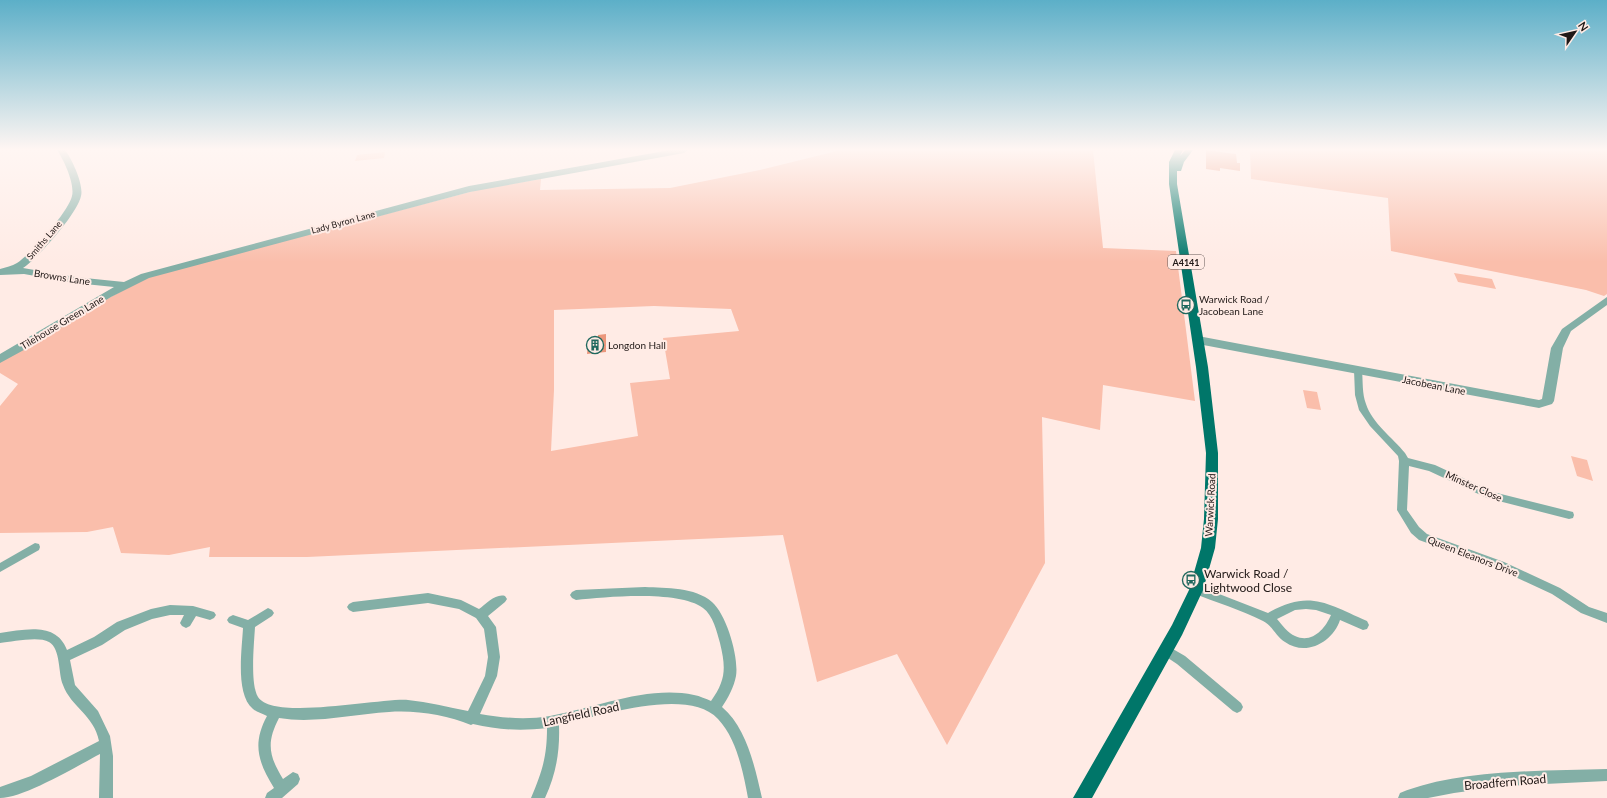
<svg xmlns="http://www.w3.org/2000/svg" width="1607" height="798" font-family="Lato,sans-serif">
  <rect width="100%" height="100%" fill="#ffebe5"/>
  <!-- green -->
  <path fill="#fabeab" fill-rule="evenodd" d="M841,150H1093L1103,248L1176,251L1195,401L1103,385L1100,430L1042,417L1045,563L947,745L897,654L817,682L783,535L307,557H209L210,547L169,555L121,553L113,527L87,532L0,533V406L18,384L0,373V360L146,277L481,189L541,179L540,190L670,188L760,170ZM654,306L731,309L739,331L663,338L670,379L630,383L638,436L551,451L554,390V310Z
    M1250,150H1607V294L1604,296L1586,290L1391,251L1388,198L1251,179Z
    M385,152L384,158L355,161L357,155Z
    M1454,273L1492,279L1496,289L1458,282Z
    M1303,390L1317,392L1321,410L1307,408Z
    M1571,456L1587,460L1593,481L1577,476Z"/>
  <!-- building -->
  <path fill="#eb977c" d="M1206,150L1236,154L1237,163H1240V171L1220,168V171L1206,169Z
    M606,334V352L587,354L588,344H590V341L598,340V335Z"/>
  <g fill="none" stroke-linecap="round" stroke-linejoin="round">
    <!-- minor -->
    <path fill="#83afa6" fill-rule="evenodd" d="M1358,367L1362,370C1363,381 1362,394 1366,404C1372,423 1393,438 1405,453L1408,458L1435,465L1493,492L1573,512L1574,515L1573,518L1569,519L1487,498L1429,471L1409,466L1407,510L1419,527L1427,534L1504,562L1560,588L1589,607L1607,613V623L1581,613L1552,594L1496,568L1419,540L1411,533L1397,510L1399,461L1398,456L1370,426L1359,410L1355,395L1354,370Z
      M35,543L39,544L40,547L39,550L0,572V563Z
      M1196,585L1268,613C1309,589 1328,604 1367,621L1369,625L1367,629L1363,630L1340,620C1333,642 1306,657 1285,642C1276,637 1272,625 1263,621C1241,610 1216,602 1192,593L1190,590L1192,587ZM1306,609L1316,610L1331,615C1325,629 1312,644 1295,636C1288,633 1282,625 1277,619L1295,610Z
      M645,587C666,588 695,587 712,602C727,615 739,658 736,676C734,687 728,698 722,707C747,728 755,768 762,798H748C743,772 737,739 718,719C687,686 598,717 559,725C560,752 556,774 545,798H531C542,772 547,757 547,728C522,731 498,730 473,724L471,725C447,715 416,710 389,712C353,714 315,724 279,718C266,743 269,756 283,779L293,772L298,774L300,779L298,784L282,798H265L267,793L274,788C258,762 252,744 267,716C263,714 256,712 253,709C235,694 242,649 243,628L229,623L227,620L229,617L233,615L248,620L268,608L272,610L274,613L272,616L255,627C254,644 250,684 258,697C273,721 380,698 408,700C428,702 448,707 468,711L485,676L488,657L484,629L476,618L459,609L428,603L353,612L349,610L347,607L349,604L353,602L428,593L461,600L479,609C486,604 496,593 505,596L507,599L505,602L488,616L496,627L500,657L497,676L480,714C503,718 526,720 550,716C595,708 648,685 694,695C700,696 706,699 711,701C726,680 726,668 720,643C717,632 713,615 703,608C678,590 607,597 576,600L572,598L570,595L572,592L576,590Z
      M170,605L193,606L214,612L216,615L214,618L210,620L196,616L190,626L186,628L182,626L180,623L184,615H170L152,619L125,630L102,645L70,660L75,685L98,711L110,736L113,756V798H99L100,754C77,766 24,798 0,798V787L31,776L99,741C94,715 71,707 63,685C58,673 61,649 49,642C38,636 12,642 0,643V633C24,630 56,621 67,650L94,637L117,622L151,609Z
      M1166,645L1185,656L1241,703L1243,707L1241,711L1237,713L1233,711L1177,664L1162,654L1160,650L1162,646Z
      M1607,769V781L1505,786L1454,793L1428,798H1398L1400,793C1459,769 1544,771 1607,769Z"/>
    <!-- tertiary -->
    <path fill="#83afa6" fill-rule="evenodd" d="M57,150H65C72,159 84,185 81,196C78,213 37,259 23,268L75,277L124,282L141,274L469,186L670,150H688L684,153L470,192L149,278L111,297L22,351L0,363V354L114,287L75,283L24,274L0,275V269C6,267 12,266 17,263C31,254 69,211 72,196C75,184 64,160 57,150Z
      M1607,297V305L1571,331L1563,348L1554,401L1552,404L1539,408L1198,344L1192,340L1198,336L1539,400L1542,399L1551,348L1562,329Z"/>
    <!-- primary -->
    <path fill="#007669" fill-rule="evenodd" d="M1175,150H1183L1180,156L1185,150H1193L1184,162L1181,171H1177V184L1208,367L1218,453V519L1215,548L1203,590L1182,635L1092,798H1073L1172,625L1189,590L1201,548L1204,519L1206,453L1196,367L1169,184V162Z"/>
  </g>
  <!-- sky -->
  <linearGradient id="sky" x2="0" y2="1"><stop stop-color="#5cafc8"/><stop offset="0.57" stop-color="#fff6f3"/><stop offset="1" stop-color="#fff6f3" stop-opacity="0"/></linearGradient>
  <rect width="1607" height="262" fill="url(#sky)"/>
  <!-- icons -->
  <defs>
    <g id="bus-ring" transform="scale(0.9)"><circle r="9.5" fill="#ffebe5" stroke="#20685e" stroke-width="1.5"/><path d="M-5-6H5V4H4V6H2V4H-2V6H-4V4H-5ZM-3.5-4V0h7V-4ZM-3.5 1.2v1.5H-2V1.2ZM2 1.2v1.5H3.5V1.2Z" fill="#20685e"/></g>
    <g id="building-ring" transform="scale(0.9)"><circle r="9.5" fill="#ffebe5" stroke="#20685e" stroke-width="1.5"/><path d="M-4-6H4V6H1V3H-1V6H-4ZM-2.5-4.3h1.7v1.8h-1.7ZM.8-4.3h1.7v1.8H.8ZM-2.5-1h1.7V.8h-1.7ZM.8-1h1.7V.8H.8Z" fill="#20685e"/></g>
  </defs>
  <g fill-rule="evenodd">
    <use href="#bus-ring" x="1186" y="305"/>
    <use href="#building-ring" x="595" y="345"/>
    <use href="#bus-ring" x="1191" y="580"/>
  </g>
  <g text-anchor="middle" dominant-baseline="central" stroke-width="4" stroke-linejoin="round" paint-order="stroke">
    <!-- far-street labels -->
    <g font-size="9" fill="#201816" stroke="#ffebe5">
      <text transform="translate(343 222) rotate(-15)">Lady Byron Lane</text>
      <text transform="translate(44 240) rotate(-49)">Smiths Lane</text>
    </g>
    <!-- shield labels -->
    <rect fill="#ffebe5" stroke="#635754" stroke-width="1" x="1168" y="255" width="36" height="14" rx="3"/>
    <g font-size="9" font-weight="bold" fill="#201816">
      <text x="1186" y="262">A4141</text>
    </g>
    <!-- street labels -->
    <g font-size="10" fill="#201816" stroke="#ffebe5">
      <text transform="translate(62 277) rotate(9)">Browns Lane</text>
      <text transform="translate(62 322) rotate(-31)">Tilehouse Green Lane</text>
      <text transform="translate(1434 385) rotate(11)">Jacobean Lane</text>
      <text transform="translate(1474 486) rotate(24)">Minster Close</text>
      <text transform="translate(1210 505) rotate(-87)">Warwick Road</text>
      <text transform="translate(1473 556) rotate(21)">Queen Eleanors Drive</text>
    </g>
    <!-- poi labels -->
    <g font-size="10" fill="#201816" stroke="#ffebe5" text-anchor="start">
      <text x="1199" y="299">Warwick Road /<tspan x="1199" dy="12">Jacobean Lane</tspan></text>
      <text x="608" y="345">Longdon Hall</text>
    </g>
    <!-- near-poi labels -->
    <g font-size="12" fill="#201816" stroke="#ffebe5" text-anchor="start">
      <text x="1204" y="573">Warwick Road /<tspan x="1204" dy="14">Lightwood Close</tspan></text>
    </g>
    <!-- near-street labels -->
    <g font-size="12" fill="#201816" stroke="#ffebe5">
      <text transform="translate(581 714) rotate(-12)">Langfield Road</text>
      <text transform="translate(1505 782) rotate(-5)">Broadfern Road</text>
    </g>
  </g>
  <!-- north arrow -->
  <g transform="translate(1575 32) rotate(56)" stroke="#ffebe5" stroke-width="3" paint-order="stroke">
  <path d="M0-3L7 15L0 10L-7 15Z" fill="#201816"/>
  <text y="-6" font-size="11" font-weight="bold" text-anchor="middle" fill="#201816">N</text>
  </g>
</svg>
